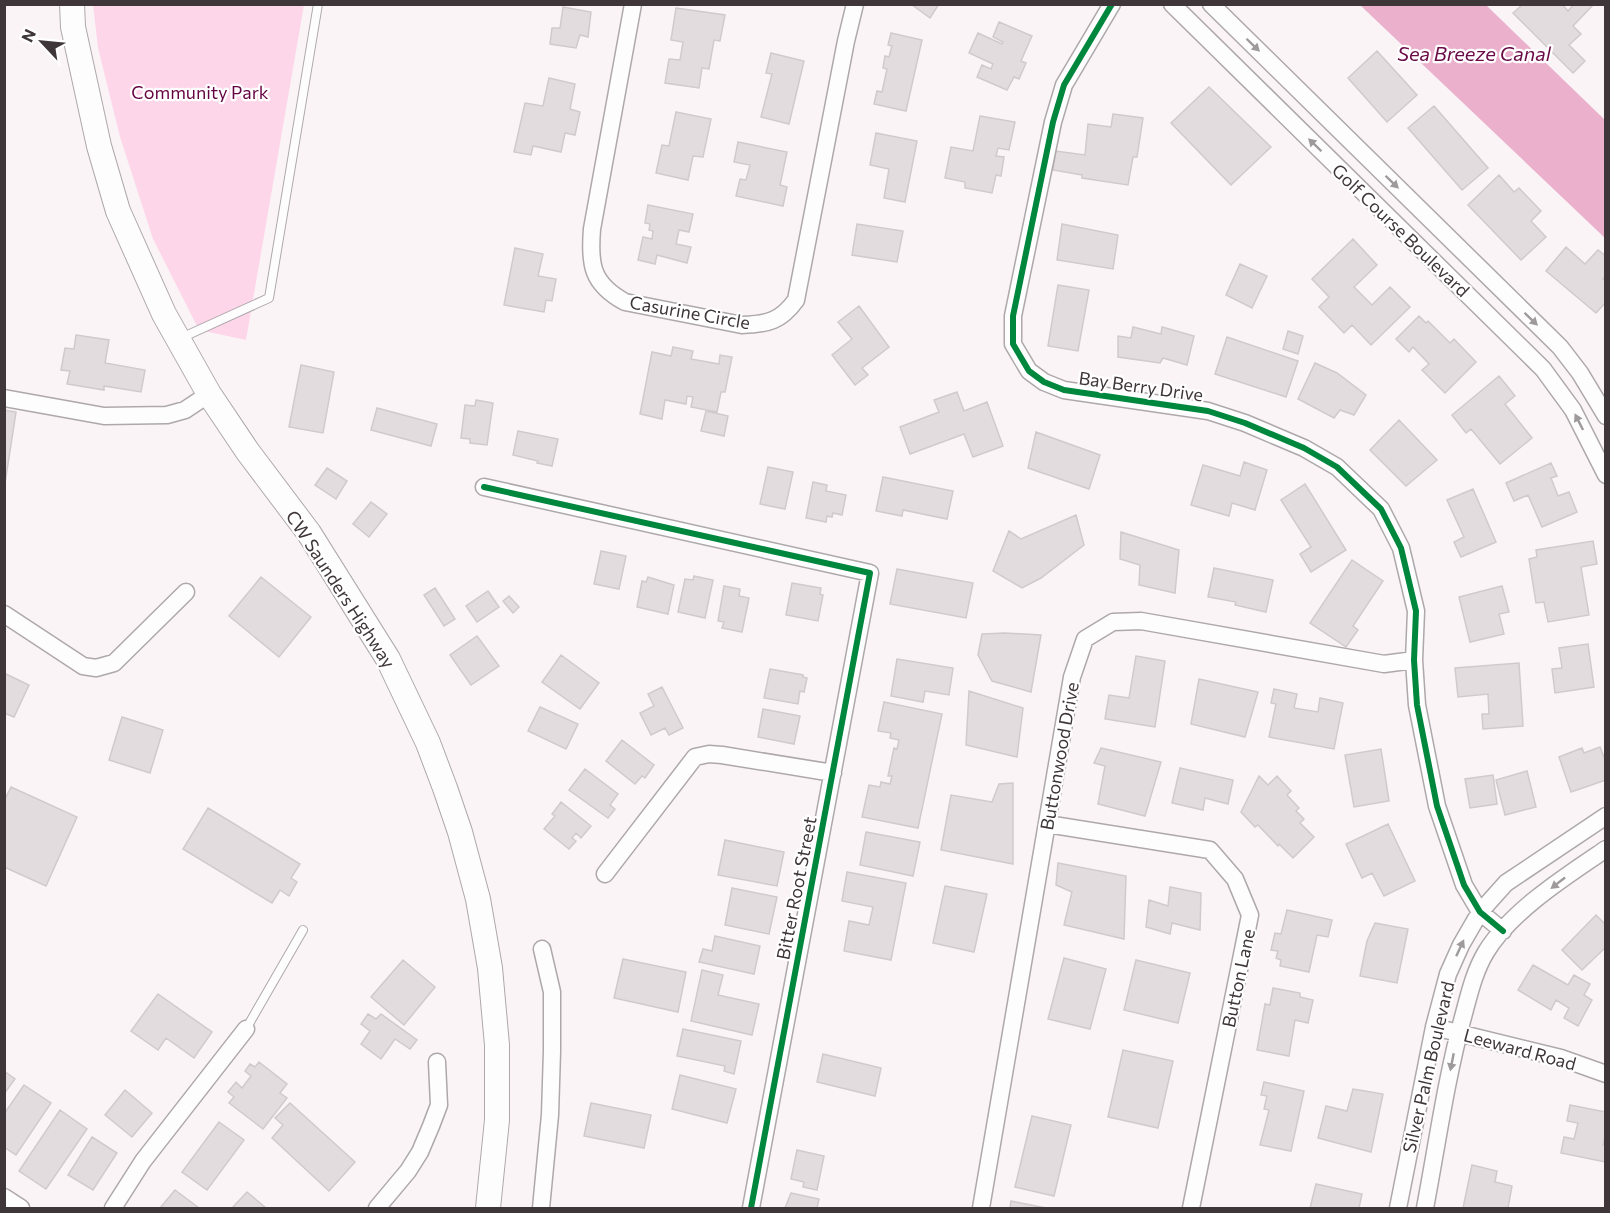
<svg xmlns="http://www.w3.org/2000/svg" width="1610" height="1213" font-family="Commissioner,sans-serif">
  <rect width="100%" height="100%" fill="#faf4f7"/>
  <!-- green -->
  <path fill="#fdd7e9" d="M93,5H304L246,340L199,330L153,239L120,137L98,48Z"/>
  <!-- water -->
  <path fill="#eab0cc" d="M1360,5H1486L1605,120V238Z"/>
  <!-- building -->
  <path fill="#e3dcdf" stroke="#d0cacd" stroke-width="1.5" d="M911,4H939L930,18Z
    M1519,4H1562L1568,11L1574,4H1594L1573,26L1581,34L1569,45L1585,61L1573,73L1513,13L1521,6Z
    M563,7L591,12L588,37L580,35L576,48L550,44L552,28H560Z
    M676,8L725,15L720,41L714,40L709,69L702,68L699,88L665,83L669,59L680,60L683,42L671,40Z
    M999,22L1032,36L1021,61L1026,63L1019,79L1014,77L1007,90L977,77L982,65L991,69L993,64L969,53L978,33L1002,44L1003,42L993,37Z
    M891,33L922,40L906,111L874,104L877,91L882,92L887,69L883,68L885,56L889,57L892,46L888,45Z
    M1377,51L1417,95L1387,122L1348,78Z
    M771,53L804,61L789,124L761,117L772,74L766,73Z
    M549,78L575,84L570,109L580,112L575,135L565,133L561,152L533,146L531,155L514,152L525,103L543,106Z
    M1209,87L1271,147L1231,185L1171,123Z
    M1434,106L1488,168L1462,190L1408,128Z
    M676,112L711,119L703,157L693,156L688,180L656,173L662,145L669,146Z
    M1113,114L1143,118L1137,157H1133L1128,185L1082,178V175L1053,170L1056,151L1085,155L1088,124L1111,127Z
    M980,116L1015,122L1009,150L998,148L996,156L1004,157L1001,176L996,175L992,193L965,188V182L945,178L951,147L973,151Z
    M876,133L917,141L905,202L884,198L889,169L870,165Z
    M738,142L787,152L780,185L787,187L783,206L736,196L740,179L746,180L750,165L734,162Z
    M1499,175L1514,192L1519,188L1541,211L1531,221L1546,237L1521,260L1468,205Z
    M648,205L693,214L689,232L679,230L676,244L691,247L687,263L657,255L655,264L638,260L643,237L652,239L653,231L649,230L650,224L645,223Z
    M857,224L903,231L897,262L852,255Z
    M1062,224L1118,235L1113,269L1057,260Z
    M1353,239L1377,265L1354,287L1372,305L1390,287L1410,307L1371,345L1352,325L1344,333L1319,307L1329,297L1312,279Z
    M1566,247L1585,264L1598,250L1606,256V275L1603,279L1606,281V302L1596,313L1546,271Z
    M515,248L543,254L538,276L556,279L552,301L546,300L544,312L504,305Z
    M1240,264L1267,276L1252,308L1226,295Z
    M1058,285L1089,290L1078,351L1048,346Z
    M859,306L889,347L862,368L868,375L855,385L832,355L852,339L838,322Z
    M1419,316L1426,323L1428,321L1450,343L1454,339L1476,362L1445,393L1422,370L1429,364L1413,347L1409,352L1396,339Z
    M1133,327L1161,334L1162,327L1194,336L1187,365L1163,358L1160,363L1118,357V336L1131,338Z
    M1288,331L1303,336L1298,354L1283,349Z
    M76,335L109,340L105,363L145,370L141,392L104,386V390L67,384L70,371L61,370L65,348L74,349Z
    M1227,337L1298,361L1286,397L1215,374Z
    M673,347L693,351L691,359L719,364L720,355L732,357L725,392H721L717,412L691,407L693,397L687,396L686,404L665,400L662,419L640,414L652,352L671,356Z
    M1315,363L1337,373L1366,395L1354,415L1340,410L1334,418L1298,399Z
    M301,365L334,372L323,433L289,427Z
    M1499,376L1515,396L1505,404L1532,438L1500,464L1471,429L1466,433L1452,415Z
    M957,392L964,411L987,402L1003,446L973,457L964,434L910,454L900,427L939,412L934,400Z
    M476,400L493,403L487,445L470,443V439L461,438L465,405L475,406Z
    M377,408L437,424L431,446L371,430Z
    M4,410L16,412L4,490Z
    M706,411L728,416L724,436L701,431Z
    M1399,420L1437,460L1406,486L1370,450Z
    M518,431L558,439L552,466L537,463L538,461L513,455Z
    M1036,432L1100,455L1089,489L1028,468Z
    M1244,462L1267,470L1255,510L1232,503L1229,516L1191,505L1203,465L1240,476Z
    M1551,463L1557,476L1551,478L1558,496L1569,492L1577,512L1542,527L1528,495L1514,501L1506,483Z
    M768,467L793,472L785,509L760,504Z
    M327,468L347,481L336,499L315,485Z
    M883,477L953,491L947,519L903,510L902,516L876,511Z
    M813,482L827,485L826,491L846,495L842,515L833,513L832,517L827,516L826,522L806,518Z
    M1305,484L1346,550L1311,572L1300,554L1311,547L1281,500Z
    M1473,489L1496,542L1461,557L1454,542L1464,537L1447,500Z
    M371,502L387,514L369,537L353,524Z
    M1076,515L1084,545L1041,578L1022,588L993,571L1009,531L1021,539Z
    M1121,532L1179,550L1175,593L1139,585L1140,565L1120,559Z
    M1593,541L1597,564L1581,567L1589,615L1548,622L1544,602L1536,603L1529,559L1537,557L1536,550Z
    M601,551L626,556L619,589L594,584Z
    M1352,560L1383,581L1353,626L1358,630L1346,647L1310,623Z
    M1214,568L1273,580L1266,612L1235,605L1236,602L1208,597Z
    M897,569L973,583L966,618L890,604Z
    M694,576L713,580L705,618L678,612L685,579L693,580Z
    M261,577L311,617L279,657L229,616Z
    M648,577L674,585L668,614L637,607L642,581L646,582Z
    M792,583L821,588L820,594L823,595L818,621L786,615Z
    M724,586L740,589L739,596L749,598L742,632L722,628L724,622L718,621Z
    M1502,586L1509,612L1499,614L1504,634L1470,642L1459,597Z
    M435,588L455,619L444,626L424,595Z
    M488,591L499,607L477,622L466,606Z
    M509,596L519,607L513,613L503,601Z
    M1005,633L1041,635L1031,692L992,681L978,655L982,634Z
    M477,636L499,666L471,685L450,655Z
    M1588,644L1594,687L1555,693L1552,669L1562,668L1559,648Z
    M561,655L599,683L580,709L542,682Z
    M1136,656L1165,661L1155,727L1105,719L1109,695L1129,698Z
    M897,659L953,668L949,695L925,691L923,702L891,696Z
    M1519,663L1523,726L1483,729L1482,714H1489L1488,694L1458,697L1455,668Z
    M770,669L803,675V677L807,678L804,692L800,691L798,704L764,698Z
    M4,673L29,685L14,717L4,713Z
    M1199,679L1258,692L1245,737L1191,724Z
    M662,687L683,728L669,735L665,728L651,735L640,713L654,706L648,694Z
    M1274,689L1297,694L1294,708L1318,712L1320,698L1343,703L1334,749L1269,737L1276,704L1271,703Z
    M969,691L1023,708L1017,757L966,745Z
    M884,702L942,714L918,828L862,817L869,785L880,787L881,782L890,784L892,776H888L894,748L897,749L899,740L890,738L891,733L878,731Z
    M540,707L578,724L566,749L528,731Z
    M763,709L800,716L794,744L758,737Z
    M122,717L163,730L150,773L109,760Z
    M622,740L654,765L645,778L642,776L635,784L606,761Z
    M1600,747L1606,762V780L1571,792L1559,757L1582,748L1584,753Z
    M1101,748L1161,762L1145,816L1098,804L1105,766L1094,763Z
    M1381,749L1389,801L1354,807L1345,755Z
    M1180,768L1233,780L1228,804L1205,798L1203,810L1172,803Z
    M585,769L618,794L610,805L615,809L608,818L569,790Z
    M1527,771L1536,807L1505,815L1496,780Z
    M1493,775L1497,804L1470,808L1465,779Z
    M1259,776L1268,785L1277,776L1291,791L1287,795L1299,808L1296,811L1304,819L1300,823L1314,837L1293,858L1279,844L1278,846L1258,825L1255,827L1241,812Z
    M1013,783V864L941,850L951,795L992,802L999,784Z
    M11,787L77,817L46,886L4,867V801Z
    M561,802L591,826L581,838L576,833L572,838L576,841L569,849L544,829L555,816L552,814Z
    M208,808L300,864L291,878L297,882L289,896L280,890L272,903L183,849Z
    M1388,824L1415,881L1384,896L1372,873L1362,878L1346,844Z
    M866,832L920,842L913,876L860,865Z
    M725,840L784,852L777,886L718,875Z
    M1058,863L1126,876L1124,939L1064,925L1072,892L1056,885Z
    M847,872L906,883L891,960L844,951L849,921L869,925L873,907L842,901Z
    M945,886L987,894L974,952L933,943Z
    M1170,887L1201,893L1200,930L1172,923L1170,934L1146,927L1149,900L1168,906Z
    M732,888L777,897L769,934L725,925Z
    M1287,910L1332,920L1328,937L1317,935L1309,972L1280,966L1281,960L1276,958L1278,951L1271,950L1275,933L1281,934Z
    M1596,915L1606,925V947L1582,970L1562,950Z
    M1375,923L1408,929L1397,983L1360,976L1367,941Z
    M715,936L760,946L754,974L699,962L703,949L712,951Z
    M1064,958L1106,969L1090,1029L1048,1019Z
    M623,959L686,972L678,1012L614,998Z
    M403,960L435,987L404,1025L371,997Z
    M1136,960L1190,973L1178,1023L1124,1010Z
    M1533,965L1568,985L1574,975L1590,984L1584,995L1592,1000L1578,1026L1564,1018L1569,1008L1556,1000L1551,1010L1518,990Z
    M702,970L723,975L718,995L759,1004L752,1035L691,1021Z
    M1273,988L1300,993V997L1313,1000L1308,1023L1295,1020L1289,1056L1257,1050L1265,1004L1270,1005Z
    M158,994L212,1032L194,1058L166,1038L158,1050L131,1031Z
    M368,1014L376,1019L381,1014L417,1040L410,1049L395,1039L381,1059L361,1044L370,1031L361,1024Z
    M683,1029L741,1041L734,1074L724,1071L725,1066L677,1056Z
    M1123,1050L1173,1061L1158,1128L1108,1117Z
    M823,1054L881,1068L875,1096L817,1082Z
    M259,1062L287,1084L280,1093L287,1098L263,1129L229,1103L234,1097L228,1092L236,1082L242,1088L251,1076L245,1071L250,1064L255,1067Z
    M4,1071L15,1079L4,1094Z
    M680,1075L736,1089L727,1123L672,1109Z
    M1264,1082L1304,1091L1291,1151L1260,1145L1269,1110L1264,1109L1267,1096L1261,1095Z
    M24,1085L51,1103L16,1155L4,1147V1114Z
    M1353,1089L1383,1094L1371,1152L1318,1138L1326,1106L1347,1111Z
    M125,1090L152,1113L132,1137L105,1115Z
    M290,1103L355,1162L329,1191L272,1138L283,1125L275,1118Z
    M591,1103L651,1115L644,1148L584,1136Z
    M1570,1105L1606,1112V1133L1603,1145H1606V1162L1561,1153L1564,1137L1574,1139L1578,1123L1567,1121Z
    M60,1110L87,1129L46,1189L19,1171Z
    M1032,1116L1071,1125L1054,1196L1015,1187Z
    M219,1122L244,1140L207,1190L182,1172Z
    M92,1137L117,1153L93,1190L68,1175Z
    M797,1150L824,1156L817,1190L803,1187L804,1182L791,1179Z
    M1472,1165L1497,1171L1495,1182L1512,1186L1508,1208H1463Z
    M1316,1184L1362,1194L1359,1208H1310Z
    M175,1190L199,1208H160Z
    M247,1192L266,1208H232Z
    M791,1193L819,1199L817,1208H785Z
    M1011,1201L1046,1208H1010Z"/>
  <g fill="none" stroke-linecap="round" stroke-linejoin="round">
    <!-- service casing -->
    <g stroke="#aea8ab" stroke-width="10">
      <path id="service" d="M181,338L269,298L318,4
        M246,1029L303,930"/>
    </g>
    <!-- minor casing -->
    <g stroke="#aea8ab" stroke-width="19">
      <path id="minor" d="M633,4L592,229C589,265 592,284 625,302L742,325C768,324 781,321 796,300L846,41L855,4
        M1112,4L1064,85L1053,122L1013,316V344L1029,371L1044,382L1064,390L1208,411L1245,423L1304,448L1337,467L1381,509L1401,548L1416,611L1414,660L1417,705L1437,806L1464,885L1480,912L1503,931
        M1172,4L1543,369L1573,410L1606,475
        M1211,4L1560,347L1580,373L1606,416
        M4,398L104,416L167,415L185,410L209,394
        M484,487L870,573L751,1208
        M4,614L83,666L96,668L114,663L186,592
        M1047,824L1210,850L1235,879L1250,915L1191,1208
        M605,874L695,757L709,754L722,755L833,773
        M1434,1027L1561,1058L1606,1074
        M4,1197L21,1208
        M113,1208L143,1161L246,1029
        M377,1208L408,1171L420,1152L431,1126L439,1105L437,1062
        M541,1208L550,1115L552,1051V992L542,949
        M981,1208L1072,677L1085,639L1113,622L1141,621L1384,664L1414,660
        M1398,1208L1434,1027L1448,974L1461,945L1480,912L1506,883L1606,816
        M1425,1208C1437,1145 1446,1079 1463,1017C1469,995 1474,972 1486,952C1511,911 1566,876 1606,849"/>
    </g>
    <!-- secondary casing -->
    <g stroke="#aea8ab" stroke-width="26">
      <path id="secondary" d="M72,4L73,27L99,146L118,211L164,314L209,394L248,452L309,533L388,659L428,743L445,788L460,832L478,899L490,968L497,1045V1120L488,1208"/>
    </g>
    <!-- service -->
    <use href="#service" stroke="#fefdfe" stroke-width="8"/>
    <!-- minor -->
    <use href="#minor" stroke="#fefdfe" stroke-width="16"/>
    <!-- secondary -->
    <use href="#secondary" stroke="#fefdfe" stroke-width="24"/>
    <!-- cycleway casing -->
    <g stroke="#fff" stroke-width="10">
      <path id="cycleway" d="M1112,4L1064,85L1053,122L1013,316V344L1029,371L1044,382L1064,390L1208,411L1245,423L1304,448L1337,467L1381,509L1401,548L1416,611L1414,660L1417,705L1437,806L1464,885L1480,912L1503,931
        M484,487L870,573L751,1208"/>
    </g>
    <!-- cycleway -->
    <use href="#cycleway" stroke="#00873e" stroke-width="6"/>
  </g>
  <!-- one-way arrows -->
  <defs><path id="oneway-solid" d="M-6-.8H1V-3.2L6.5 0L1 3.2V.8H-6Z" transform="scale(1.5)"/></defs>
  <g fill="#9e9a9c">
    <use href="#oneway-solid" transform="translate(1253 45) rotate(44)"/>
    <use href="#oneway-solid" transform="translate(1315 145) rotate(-136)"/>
    <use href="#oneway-solid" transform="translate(1392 182) rotate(44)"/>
    <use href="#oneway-solid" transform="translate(1531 319) rotate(44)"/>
    <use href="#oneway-solid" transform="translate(1579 422) rotate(-117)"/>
    <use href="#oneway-solid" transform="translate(1558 883) rotate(142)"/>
    <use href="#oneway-solid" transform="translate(1460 948) rotate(-65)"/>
    <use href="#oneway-solid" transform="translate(1452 1062) rotate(101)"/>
  </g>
  <g text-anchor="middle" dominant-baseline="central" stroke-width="4.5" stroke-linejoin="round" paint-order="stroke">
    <!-- park labels -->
    <g font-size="18" fill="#650242" stroke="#fff">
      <text x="200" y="92">Community Park</text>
    </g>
    <!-- street labels -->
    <g font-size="18" fill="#3e3639" stroke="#fff">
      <text transform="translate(1401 230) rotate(44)">Golf Course Boulevard</text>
      <text transform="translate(690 312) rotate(10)">Casurine Circle</text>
      <text transform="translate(1141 386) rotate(8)">Bay Berry Drive</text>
      <text transform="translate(341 589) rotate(57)">CW Saunders Highway</text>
      <text transform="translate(1059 756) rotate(-80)">Buttonwood Drive</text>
      <text transform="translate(796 888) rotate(-79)">Bitter Root Street</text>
      <text transform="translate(1238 978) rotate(-78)">Button Lane</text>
      <text transform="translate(1520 1049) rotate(15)">Leeward Road</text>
      <text transform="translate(1428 1067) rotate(-77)">Silver Palm Boulevard</text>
    </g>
    <!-- water labels -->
    <g font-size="20" font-style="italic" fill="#6a0a46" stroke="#fff">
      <text x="1474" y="53">Sea Breeze Canal</text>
    </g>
  </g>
  <!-- border -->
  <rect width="1610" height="1213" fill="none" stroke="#3e3639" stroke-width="12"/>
  <!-- north arrow -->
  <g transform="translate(42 42) rotate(296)" stroke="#ffffff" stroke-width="4.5" paint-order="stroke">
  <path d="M0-4.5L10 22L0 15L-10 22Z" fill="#3e3639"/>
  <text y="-9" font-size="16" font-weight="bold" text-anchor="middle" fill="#3e3639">N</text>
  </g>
</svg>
